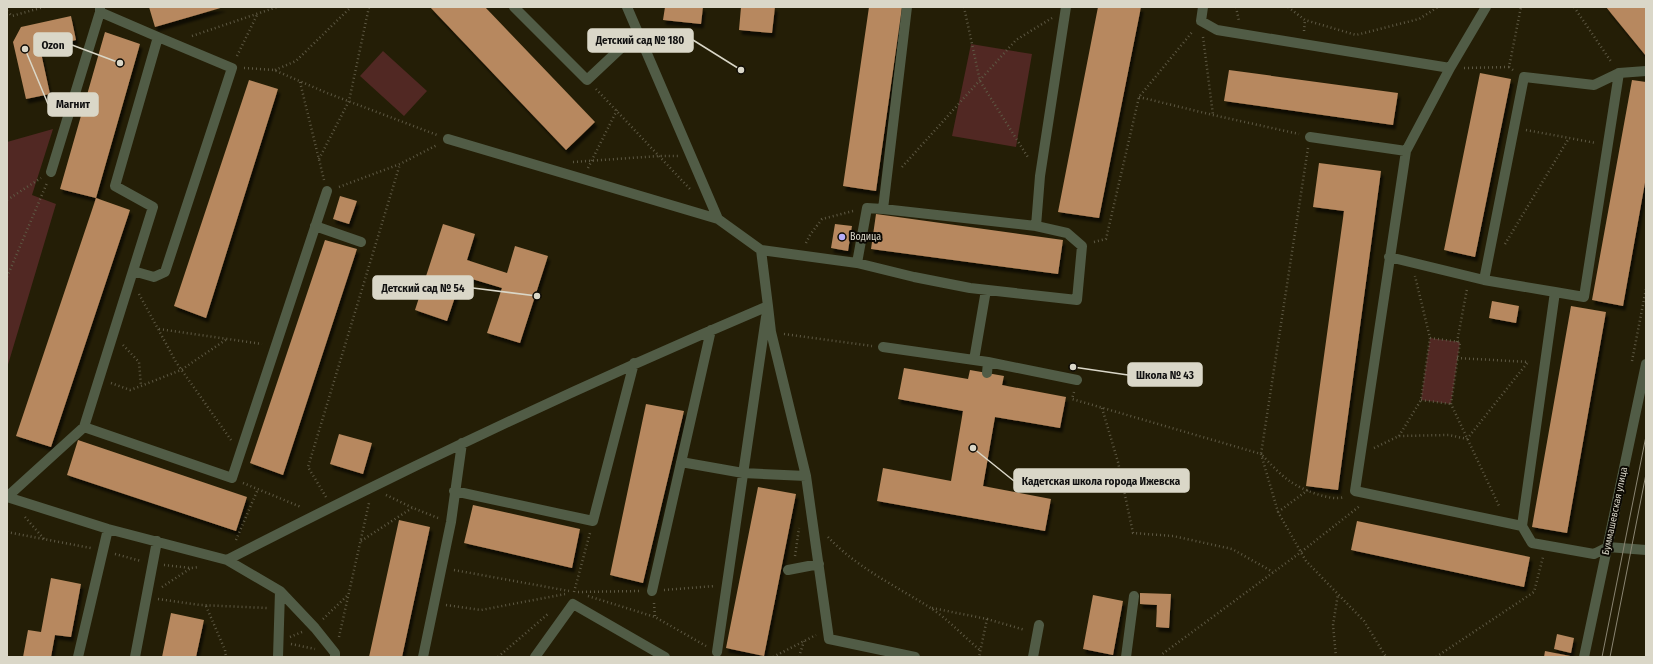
<svg xmlns="http://www.w3.org/2000/svg" width="1653" height="664" font-family="'Fira Sans Condensed',sans-serif">
  <defs>
    <filter id="shadow"><feDropShadow dx="2.5" dy="4.5" stdDeviation="1" flood-color="#0009"/></filter>
  </defs>
  <rect width="100%" height="100%" fill="#241e06"/>
  <!-- green -->
  <path fill="#512823" d="M971,44L1032,54L1016,147L952,136Z
    M383,51L427,91L404,116L360,76Z
    M53,129L32,195L56,204L7,368V142Z
    M1430,338L1460,342L1451,404L1421,400Z"/>
  <!-- building -->
  <path fill="#b7885e" filter="url(#shadow)" d="M149,7H224L155,27Z
    M430,7H485L595,122L566,150Z
    M665,7H703L701,24L663,20Z
    M741,7H775L772,33L739,30Z
    M869,7H902L876,191L843,186Z
    M1098,7H1141L1099,218L1058,212Z
    M1606,7L1646,8V56Z
    M71,16L76,40L40,48L50,94L26,99L13,42L21,27Z
    M105,32L140,44L96,198L60,189Z
    M1229,70L1398,93L1393,125L1224,101Z
    M1480,73L1511,79L1475,257L1444,250Z
    M249,80L278,89L206,318L174,306Z
    M1632,80L1646,82V177L1623,306L1592,300Z
    M1319,163L1381,171L1338,490L1306,486L1344,211L1313,207Z
    M340,196L357,201L349,224L333,219Z
    M96,198L130,210L51,447L16,436Z
    M876,214L1063,240L1058,274L871,249Z
    M443,224L475,234L467,260L507,273L515,246L548,256L520,343L487,333L502,288L462,276L447,321L415,310Z
    M835,224L852,226L848,251L831,248Z
    M325,240L357,249L283,475L250,463Z
    M1492,301L1519,306L1516,323L1489,318Z
    M1571,306L1606,312L1567,533L1532,527Z
    M904,368L968,379L970,370L1004,376L1002,385L1066,397L1060,428L995,417L983,486L1051,499L1045,531L877,501L883,468L951,481L963,411L898,399Z
    M646,404L684,411L643,583L610,575Z
    M339,434L372,443L363,474L330,464Z
    M78,440L247,497L236,531L67,475Z
    M758,487L796,494L764,656L726,648Z
    M473,505L580,529L572,568L464,543Z
    M399,520L430,527L402,657H369Z
    M1357,521L1530,557L1524,587L1351,550Z
    M51,578L81,584L71,637L55,635L51,657H23L28,630L41,632Z
    M1140,593L1171,594L1169,628L1156,627L1157,605L1140,604Z
    M1093,595L1123,601L1113,655L1083,649Z
    M171,613L204,620L196,657H162Z
    M1557,634L1574,638L1571,653L1554,649Z
    M1545,651L1570,656V657H1544Z"/>
  <g fill="none" stroke-linecap="round" stroke-linejoin="round">
    <!-- path -->
    <path stroke="#5e5944" stroke-width="2.5" stroke-dasharray="1 3" stroke-linecap="butt" d="M964,7L980,81L1029,159
      M1236,7L1239,21
      M1288,7L1305,20L1356,35L1419,19L1438,7
      M1574,7L1612,63
      M7,11L12,16L44,7
      M1304,31L1305,20
      M192,36L277,7
      M1203,37L1213,115
      M237,56L258,13
      M244,68L274,70L327,93L437,135
      M1464,68L1509,67
      M275,70L296,61L351,7
      M1513,70L1509,67L1521,7
      M300,82L324,180
      M596,89L690,189
      M1139,97L1213,115L1299,134
      M1526,130L1596,143
      M1308,148L1261,454C1270,463 1280,475 1291,482C1301,489 1331,502 1344,497
      M319,159L349,101L369,7
      M573,162L659,156H678
      M902,167L1016,40L1052,18
      M588,168L617,110
      M339,187L400,164L437,145
      M7,200L41,178
      M1094,242L1106,239L1139,97L1193,31
      M806,243L810,235L822,219L853,211
      M1505,244L1569,138
      M7,277L47,183
      M139,294L176,362L231,440
      M159,329L262,344
      M784,334L872,346
      M1430,338L1460,342L1451,404L1500,508
      M1457,342L1467,289
      M123,345L139,362L141,386
      M1457,358L1529,362
      M1632,361L1646,289
      M111,383L130,390L141,386L181,370L227,339
      M1074,392L1072,399L1261,454L1278,512L1306,561L1364,621L1386,657
      M1421,400L1451,404
      M1102,408L1118,462L1133,533L1173,536L1232,549L1273,572
      M1399,436L1421,400L1430,338L1415,276
      M1374,448L1399,436L1449,435L1467,439L1528,362
      M243,483L301,507
      M386,495L413,508L438,518
      M326,497L308,467L400,164
      M1278,512L1308,490
      M25,517L44,539
      M7,532L91,548
      M828,537C856,567 894,585 929,607C947,618 964,637 981,651
      M236,540L258,489
      M361,541L412,508
      M115,554L141,561
      M795,556L799,528
      M164,565L191,568L199,567
      M454,570L569,591
      M162,587L191,568
      M664,590L715,586
      M574,592L590,533
      M578,592L639,591
      M588,596L655,617L706,646
      M158,599L200,605L267,608
      M654,603L655,617
      M446,605L481,610L565,594
      M206,606L225,650L226,657
      M932,608L987,619L979,657
      M323,619L348,595
      M987,619L1025,630
      M290,637L302,632
      M339,637L369,503
      M291,644L315,649
      M498,657L549,613
      M773,657L816,635
      M799,657L804,641
      M1161,657V655L1301,552L1361,505
      M1336,657L1333,625L1338,594
      M1436,657L1534,592L1543,557"/>
    <!-- minor -->
    <path stroke="#515c46" stroke-width="10" d="M514,7L587,80L638,32
      M1203,7L1201,21L1217,30L1450,68L1486,7
      M1450,68L1406,151L1355,491L1522,526L1532,543L1594,554L1608,547L1646,550
      M1310,137L1406,151
      M448,139L718,219
      M51,172L100,12V7
      M883,209L1036,226L1040,176L1066,7
      M315,226L361,242
      M761,250L857,263L867,208L883,209L907,7
      M1389,257L1484,280L1524,77L1594,85L1619,73
      M857,263L914,277L970,288L1077,300L1082,246L1067,233L1036,226
      M133,271L154,277L165,272L232,68L158,37
      M1484,280L1555,292
      M768,306L771,332L806,476L829,639L915,657
      M883,347L988,362L987,373
      M974,360L986,290
      M988,362L1077,380
      M84,427L153,207L115,186L158,37L100,12
      M681,462L743,473L806,476
      M454,491L593,521L634,363
      M7,497L108,529L227,560C404,469 584,384 768,306L761,250L718,219L627,7
      M7,497L84,427L232,478L327,191
      M1522,526L1555,292L1584,297L1619,73L1646,71
      M227,560L280,591L315,628L335,653V657
      M788,570L819,564
      M652,591L711,330
      M717,652L766,317
      M78,657L108,529
      M135,657L157,541
      M278,657L280,591
      M423,657L451,522L462,443
      M535,657L573,604L665,657
      M1033,657L1039,625
      M1126,657L1134,596
      M1584,657L1646,364"/>
    <!-- tram -->
    <path stroke="#8a8572" stroke-width="1" d="M1602,657L1646,436
      M1610,657L1646,474"/>
  </g>
  <!-- markers -->
  <circle fill="#b5acf8" stroke="#0b0802" stroke-width="1.5" cx="842" cy="237" r="4"/>
  <g text-anchor="middle" dominant-baseline="central" stroke-width="4" stroke-linejoin="round" paint-order="stroke">
    <!-- poi labels -->
    <g font-size="10" fill="#dad7c8" stroke="#0b0802" text-anchor="start">
      <text x="850" y="237">Водица</text>
    </g>
    <!-- street labels -->
    <g font-size="10" fill="#dad7c8" stroke="#0b0802">
      <text transform="translate(1615 511) rotate(-78)">Буммашевская улица</text>
    </g>
  </g>
  <!-- callouts -->
  <path fill="none" stroke="#dad7c8" stroke-width="1.5" d="M741 70L693 40M120 63L72 45M25 49L48 104M537 296L473 288M1073 367L1128 375M973 448L1014 481"/>
  <g fill="#dad7c8" stroke="#0b0802" stroke-width="1.5">
    <circle cx="741" cy="70" r="4"/>
    <circle cx="120" cy="63" r="4"/>
    <circle cx="25" cy="49" r="4"/>
    <circle cx="537" cy="296" r="4"/>
    <circle cx="1073" cy="367" r="4"/>
    <circle cx="973" cy="448" r="4"/>
  </g>
  <g fill="#dad7c8" stroke="#dad7c8" stroke-width="1.5">
    <rect x="588" y="29" width="105" height="23" rx="4"/>
    <rect x="34" y="33" width="38" height="23" rx="4"/>
    <rect x="48" y="93" width="50" height="23" rx="4"/>
    <rect x="373" y="276" width="100" height="23" rx="4"/>
    <rect x="1128" y="363" width="74" height="23" rx="4"/>
    <rect x="1014" y="469" width="175" height="23" rx="4"/>
  </g>
  <g font-size="11" text-anchor="middle" font-weight="bold" fill="#111">
    <text x="640" y="44">Детский сад № 180</text>
    <text x="53" y="49">Ozon</text>
    <text x="73" y="108">Магнит</text>
    <text x="423" y="292">Детский сад № 54</text>
    <text x="1165" y="379">Школа № 43</text>
    <text x="1101" y="485">Кадетская школа города Ижевска</text>
  </g>
  <!-- border -->
  <rect width="1653" height="664" fill="none" stroke="#dad7c8" stroke-width="16"/>
</svg>
